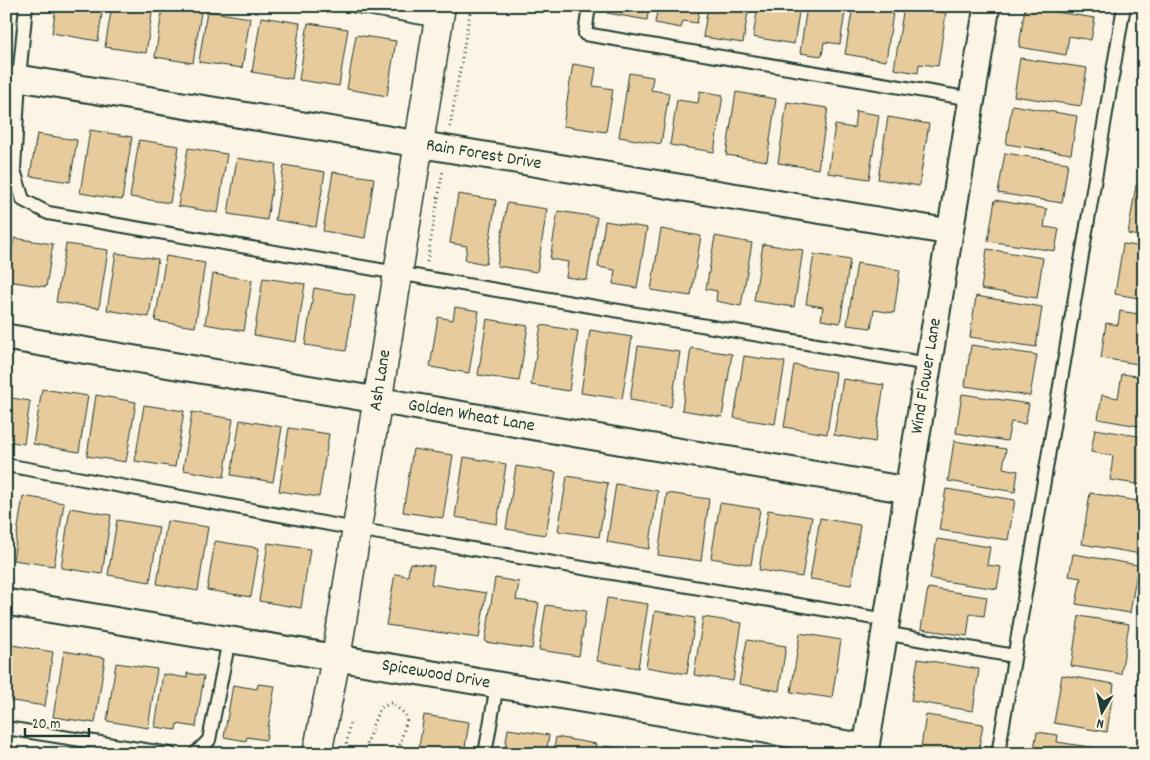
<svg xmlns="http://www.w3.org/2000/svg" width="1150" height="760" font-family="Dekko,sans-serif">
  <rect width="100%" height="100%" fill="#fcf5e5"/>
  <filter id="ink" filterUnits="userSpaceOnUse"><feTurbulence type="fractalNoise" baseFrequency=".02" numOctaves="2"/><feDisplacementMap in="SourceGraphic" scale="10" xChannelSelector="R" yChannelSelector="G"/><feConvolveMatrix kernelMatrix="1 2 1 2 8 2 1 2 1" color-interpolation-filters="sRGB"/></filter>
  <g filter="url(#ink)">
    <!-- building -->
    <path fill="#e8cb9c" stroke="#1f3d34" d="M56,6H103L98,41L52,33Z
      M112,6H153L146,53L105,47Z
      M163,6H202L193,63L155,57Z
      M608,6H649L647,20L607,13Z
      M658,6H700L697,23L683,21L681,28L655,23Z
      M708,6H749L743,43L703,37Z
      M758,6H800L794,44L753,37Z
      M807,6H846L840,44L824,42L822,56L800,53Z
      M853,6H894L886,61L845,54Z
      M904,6L946,13L938,66L919,64L918,73L894,69Z
      M1072,6H1095V10Z
      M1025,7L1095,18L1091,40L1069,36L1066,55L1019,47Z
      M207,11L250,18L242,68L199,62Z
      M261,17L300,23L292,79L252,72Z
      M308,23L348,29L339,86L299,80Z
      M356,35L396,41L387,96L347,89Z
      M1020,58L1087,68L1081,106L1014,96Z
      M573,64L596,68L593,86L613,89L606,132L563,126Z
      M629,73L653,77L651,90L669,93L661,144L619,137Z
      M700,91L723,95L714,152L670,145L677,100L698,103Z
      M736,92L776,99L767,161L726,155Z
      M787,102L828,108L818,169L778,163Z
      M1012,105L1077,116L1071,154L1006,144Z
      M856,111L879,115L869,179L828,173L835,125L854,128Z
      M888,117L929,124L919,186L878,179Z
      M90,130L132,137L122,200L80,193Z
      M37,134L77,140L70,182L30,176Z
      M139,140L179,146L170,203L130,197Z
      M188,148L227,154L218,213L178,206Z
      M1005,153L1068,163L1062,203L998,193Z
      M237,158L276,164L267,220L228,214Z
      M284,165L325,172L316,227L275,220Z
      M333,172L374,178L365,238L323,231Z
      M1136,185L1144,186V237L1128,234Z
      M458,194L496,200L486,264L465,260L467,246L450,243Z
      M995,200L1047,209L1044,227L1059,229L1055,251L988,241Z
      M507,203L547,209L537,272L497,266Z
      M558,211L597,217L587,280L566,277L568,262L550,259Z
      M605,221L647,228L637,288L613,284L615,270L598,267Z
      M661,229L701,236L691,296L651,290Z
      M715,236L752,243L741,306L716,301L717,291L706,289Z
      M14,238L53,244L46,287L8,281Z
      M66,244L108,250L99,308L56,302Z
      M763,244L803,250L794,307L754,301Z
      M1123,244L1144,247V299L1115,294Z
      M987,249L1043,258L1037,298L981,289Z
      M116,253L158,259L149,317L107,310Z
      M814,254L850,260L840,323L821,320L823,307L806,304Z
      M166,256L205,263L195,327L155,321Z
      M857,263L900,270L894,313L874,310L871,328L847,325Z
      M213,274L252,280L244,331L205,324Z
      M263,278L305,284L296,342L254,335Z
      M314,288L355,295L346,351L305,345Z
      M976,296L1042,307L1036,347L970,337Z
      M455,307L479,311L469,373L430,367L438,317L453,320Z
      M1120,311L1144,315V365L1101,358L1106,323L1118,325Z
      M487,319L528,326L519,381L478,375Z
      M541,325L578,331L569,391L531,385Z
      M590,330L632,337L622,399L581,393Z
      M971,345L1037,355L1030,396L965,386Z
      M638,346L680,352L671,407L630,400Z
      M691,348L732,354L722,417L682,410Z
      M744,356L785,362L775,424L734,418Z
      M794,365L836,372L827,434L784,427Z
      M1122,374L1144,377V427L1098,419L1102,395L1118,398Z
      M843,379L884,385L875,442L834,435Z
      M42,389L88,396L79,452L33,444Z
      M962,394L1029,404L1025,424L1011,422L1007,441L956,433Z
      M96,395L136,402L126,462L87,456Z
      M6,397L30,401L24,444L6,441Z
      M144,405L184,411L175,467L135,461Z
      M192,412L233,419L224,477L183,470Z
      M240,420L282,427L273,482L231,475Z
      M289,428L329,434L319,497L279,491Z
      M1095,429L1144,437V485L1110,480L1113,456L1091,452Z
      M954,441L1006,449L1003,468L1018,471L1015,492L948,481Z
      M413,449L453,455L443,518L403,512Z
      M464,457L506,464L497,524L455,517Z
      M516,466L556,472L546,535L506,529Z
      M567,476L608,483L599,537L558,531Z
      M616,484L658,491L649,549L607,542Z
      M946,489L1015,500L1008,540L939,530Z
      M667,493L709,499L701,561L658,555Z
      M1090,493L1144,502V539L1141,554L1082,544Z
      M23,496L64,503L54,566L13,560Z
      M720,503L760,509L751,565L711,558Z
      M70,508L111,515L102,574L61,568Z
      M768,510L812,517L802,577L759,570Z
      M820,518L860,525L851,585L810,579Z
      M117,520L159,527L150,582L108,575Z
      M167,521L208,527L198,591L157,584Z
      M937,539L990,547L987,565L1001,567L997,589L930,579Z
      M215,541L259,548L251,597L207,590Z
      M268,543L310,549L301,608L259,601Z
      M1073,554L1138,565L1130,613L1076,604L1081,578L1069,576Z
      M410,563L434,566L431,584L486,593L479,638L386,625L395,574L408,576Z
      M495,578L519,582L516,600L539,603L532,649L485,642Z
      M928,588L987,597L984,616L970,614L967,636L921,629Z
      M607,598L648,604L638,668L597,661Z
      M546,605L586,611L579,656L539,650Z
      M655,611L695,618L687,674L646,667Z
      M1079,616L1129,624L1121,674L1071,666Z
      M703,617L742,623L733,681L694,675Z
      M800,633L841,640L832,698L791,692Z
      M747,640L786,646L779,691L739,684Z
      M12,645L53,652L45,706L6,700V680Z
      M64,651L105,658L95,723L53,717Z
      M918,659L979,669L973,711L911,701Z
      M116,663L157,669L148,728L107,721Z
      M187,673L204,676L196,727L177,724L176,730L155,727L163,674L187,678Z
      M1062,675L1114,684L1107,732L1054,723Z
      M258,684L275,686L266,740L247,737L246,741L224,737L233,685L257,689Z
      M424,715L469,722L464,754H418Z
      M926,715L983,724L978,754L920,753Z
      M508,729L549,735L546,754H504Z
      M1037,732L1058,735L1057,742L1096,748L1095,754H1033Z
      M556,737L596,744L594,754H553Z
      M605,746L644,752V754H603Z"/>
    <g fill="none" stroke-linecap="round" stroke-linejoin="round">
      <!-- lane casing -->
      <g stroke="#1f3d34" stroke-width="16">
        <path id="lane" d="M26,6L19,78L14,170L23,200L48,213L928,364
          M356,6L439,21
          M589,6L585,34L972,99
          M6,465L356,529L886,620
          M884,633L1014,656
          M6,728L170,754
          M195,754L209,740L229,640
          M485,754L497,685
          M998,754L1124,6"/>
      </g>
      <!-- street casing -->
      <g stroke="#1f3d34" stroke-width="29">
        <g id="street">
          <path id="s1" d="M19,78L950,232"/>
          <path id="s2" d="M6,337L907,490"/>
          <path id="s3" d="M6,602L866,747L987,6"/>
        </g>
      </g>
      <!-- secondary casing -->
      <g stroke="#1f3d34" stroke-width="31">
        <g id="secondary">
          <path id="s4" d="M317,754L336,658L441,6"/>
        </g>
      </g>
      <!-- path -->
      <path stroke="#1f3d34" stroke-width="3" stroke-dasharray="1 4" stroke-linecap="butt" d="M450,127L471,6
        M427,262L443,170
        M345,754L350,722
        M364,754L373,724L380,708L391,703L404,713L407,719L397,754"/>
      <!-- lane -->
      <use href="#lane" stroke="#fcf5e5" stroke-width="12"/>
      <!-- street -->
      <use href="#street" stroke="#fcf5e5" stroke-width="25"/>
      <!-- secondary -->
      <use href="#secondary" stroke="#fcf5e5" stroke-width="28"/>
    </g>
  </g>
  <g text-anchor="middle" dominant-baseline="central" stroke-width="4" stroke-linejoin="round" paint-order="stroke">
    <!-- street labels -->
    <g font-size="18" fill="#1f3d34" stroke="#fcf5e5">
      <text stroke="none"><textPath href="#s1" startOffset="471">Rain Forest Drive</textPath></text>
      <text stroke="none"><textPath href="#s3" startOffset="1248">Wind Flower Lane</textPath></text>
      <text stroke="none"><textPath href="#s4" startOffset="379">Ash Lane</textPath></text>
      <text stroke="none"><textPath href="#s2" startOffset="472">Golden Wheat Lane</textPath></text>
      <text stroke="none"><textPath href="#s3" startOffset="436">Spicewood Drive</textPath></text>
    </g>
  </g>
  <!-- margin -->
  <rect width="1150" height="760" fill="none" stroke="#fcf5e5" stroke-width="25"/>
  <rect x="12" y="12" width="1125" height="735" fill="none" stroke="#1f3d34" stroke-width="2" filter="url(#ink)"/>
  <!-- north arrow -->
  <g transform="translate(1102 712) rotate(189)" stroke="#fcf5e5" stroke-width="4" paint-order="stroke">
  <path d="M0-4L9 19L0 12L-9 19Z" fill="#1f3d34"/>
  <text y="-8" font-size="14" font-weight="bold" text-anchor="middle" fill="#1f3d34">N</text>
  </g>
  <!-- scale -->
  <path d="M25 728v8h64v-8" fill="none" stroke="#1f3d34" stroke-width="2.5"/>
  <text x="32" y="728" font-size="15" fill="#1f3d34" stroke="#fcf5e5" stroke-width="4" paint-order="stroke">20 m</text>
</svg>
